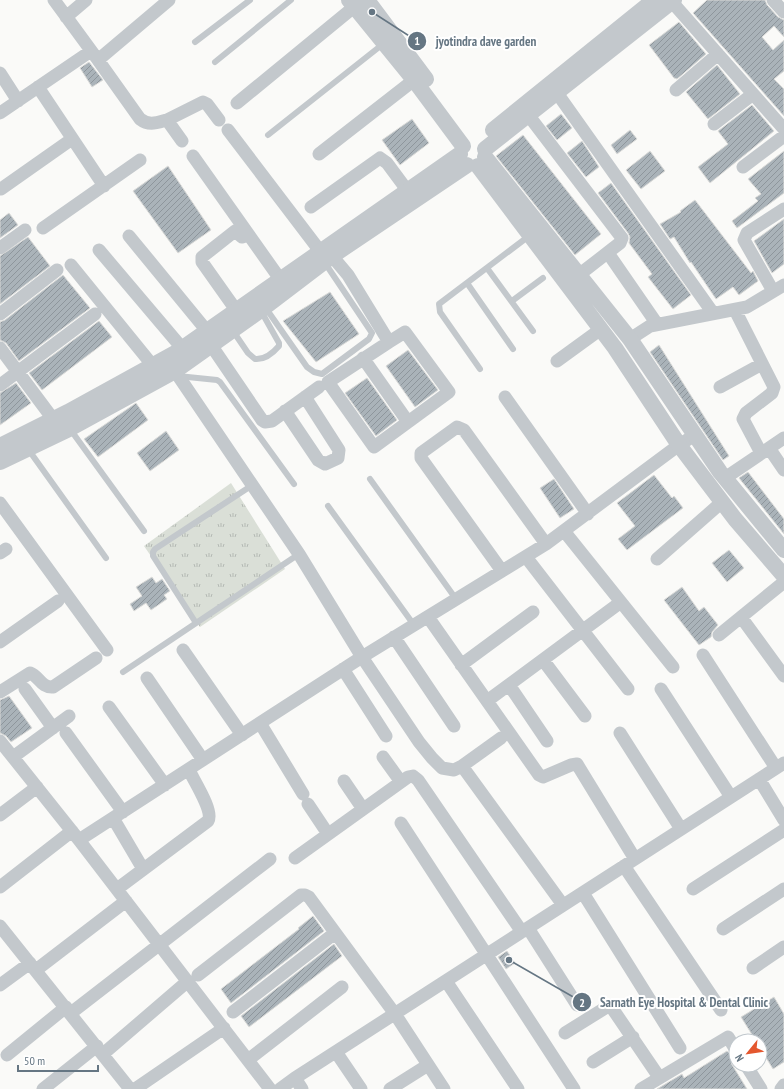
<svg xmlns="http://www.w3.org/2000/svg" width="784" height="1089" font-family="'PT Sans Narrow',sans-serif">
  <defs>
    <pattern id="grass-tufts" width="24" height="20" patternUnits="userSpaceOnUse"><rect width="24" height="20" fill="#dadfd7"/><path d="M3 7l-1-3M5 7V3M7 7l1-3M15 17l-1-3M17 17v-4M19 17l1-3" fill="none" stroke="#b4b9b4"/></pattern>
    <pattern id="building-hatch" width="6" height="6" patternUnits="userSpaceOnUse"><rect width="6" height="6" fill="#aab3b9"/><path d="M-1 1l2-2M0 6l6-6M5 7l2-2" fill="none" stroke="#8e969c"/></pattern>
  </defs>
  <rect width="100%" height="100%" fill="#fafaf8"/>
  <!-- grass -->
  <path fill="url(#grass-tufts)" d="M231,483L285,569L200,627L144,546Z"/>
  <!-- building -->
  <path fill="url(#building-hatch)" stroke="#dcdcda" d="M707,0H765L767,5L778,17L784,20V37L774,26L762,37L773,50L784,40V71L774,79L784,89V116L693,13Z
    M679,22L706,54L677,79L674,78L649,45Z
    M89,62L103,80L92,87L80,68Z
    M717,65L740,94L708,119L686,92Z
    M752,105L774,131L710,183L698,167L728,144L718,131Z
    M561,114L572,128L557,140L546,126Z
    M412,119L429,143L400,165L382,140Z
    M630,130L637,139L617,154L611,145Z
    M523,135L601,234L575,255L496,156Z
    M582,141L599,167L586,177L567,153Z
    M650,151L665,171L641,189L626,170Z
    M784,151V193L737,228L732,221L758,201L755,198L761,194L748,179Z
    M168,166L211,230L178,253L133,191Z
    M611,183L691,295L673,309L648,277L652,274L629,243L630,237L628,233L598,193Z
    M695,200L751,273L753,271L758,281L739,295L733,287L716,299L691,262L690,263L674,237L670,239L660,224L681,212L680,211Z
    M9,213L18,225L0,238V220Z
    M784,219V264L772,273L754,241Z
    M28,237L50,266L0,304V256Z
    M63,275L90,308L19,361L6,343L0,340V322L5,320Z
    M330,292L359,334L316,362L283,321Z
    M99,321L112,337L42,390L29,373Z
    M659,345L729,456L723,460L650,352Z
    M408,350L438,390L415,407L386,366Z
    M367,378L397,420L376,436L345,393Z
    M16,383L31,403L0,425V393Z
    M136,403L148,420L98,457L84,439Z
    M166,431L179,450L150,471L137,453Z
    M748,472L784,519V534L739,478Z
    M654,475L672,498L674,496L683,508L627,550L618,539L635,526L617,503Z
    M554,479L574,509L560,518L540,488Z
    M729,550L744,568L727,582L712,563Z
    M152,577L156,583L162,579L170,591L164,595L167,599L151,610L146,603L134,611L130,604L142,596L136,587Z
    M682,587L699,611L704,607L718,625L712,632L711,637L699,645L664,600Z
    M9,696L32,728L11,742L6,736L0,733V700Z
    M313,916L324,931L231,1003L221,989L299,929L298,928Z
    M334,944L342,956L249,1027L241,1016Z
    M507,951L515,963L506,969L498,957Z
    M774,997L784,1014V1062L773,1069L760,1048V1041H756L741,1017Z
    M727,1051L736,1060L731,1063L747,1089H657L682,1074L684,1078Z"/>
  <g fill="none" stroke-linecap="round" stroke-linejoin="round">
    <!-- service -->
    <path stroke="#c3c8cc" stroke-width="6" d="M195,42L250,0
      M215,62L291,0
      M268,135L383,44
      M487,268L533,331
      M467,283L513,349
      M512,301L543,278
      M265,307L307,367L314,372L322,374L369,339L372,333L325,263
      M233,331L248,353L255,359C265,360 273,353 279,346V343L261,311
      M480,369L440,312L439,304L529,236
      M178,376L217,380L220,382L294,484
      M70,429L144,531
      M28,449L106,558
      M370,479L456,599
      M328,506L414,625
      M196,623L153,556V552L155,549L251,486
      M123,672L299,554"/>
    <!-- minor -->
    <path stroke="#c3c8cc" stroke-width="13" d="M54,0L98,60L169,0
      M773,0L784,12
      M672,2L784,129
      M66,17L86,0
      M98,60L140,119C149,126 156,123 167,120L182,141
      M0,73L18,101
      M38,87L104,186
      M676,90L718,54
      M557,93L713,313
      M237,103L354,7
      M0,113L91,51
      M529,116L622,238L620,243L580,274
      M167,120L203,102L207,104L219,120
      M714,124L753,94
      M228,130L320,251
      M319,154L414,80
      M193,156L280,279
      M743,167L784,136
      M1,189L72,139
      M311,207L380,158L387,163L407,190
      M43,228L140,160
      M129,236L207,331
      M0,248L25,230
      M99,250L182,348
      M608,253L657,324
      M332,256L348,275L389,342L328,382L374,447L449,392L405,332L389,342
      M71,265L158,372
      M773,291L744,240L747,233L784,209
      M236,310L202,262V257L235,231L242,237L248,235
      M735,310L774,387L772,393L746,413L743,419L761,453
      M0,314L57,270
      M630,339L650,326L747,307L784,285
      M211,345L262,420L265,422L272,421L319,387
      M0,348L53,419
      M363,358L408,422
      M557,361L601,329
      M175,371L299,554L362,657L419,742L432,758L442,768L454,770L462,766
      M0,385L95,314
      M720,387L762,364
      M505,397L588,514
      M285,411L318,460L325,464L338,458L339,450L305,397
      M769,448L784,470
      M725,478L784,438
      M0,503L107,650
      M564,531L673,667
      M0,553L6,549
      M526,557L628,689
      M657,559L722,502
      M502,571L421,458V453L457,427L464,430L546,544
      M428,617L539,775L543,777L571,765L577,764L635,859
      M741,617L784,676
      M719,635L784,582
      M394,637L454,726
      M0,642L58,601
      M183,650L242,735
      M703,655L776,768
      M543,660L585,716
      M461,665L533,612
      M343,669L386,736
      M147,678L203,760
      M509,685L547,741
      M25,689L53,728
      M661,689L731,797
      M0,692L30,673C39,676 41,688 53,687L96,658
      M487,701L621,602
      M109,707L165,785
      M260,723L303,794
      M66,733L123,812
      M620,733L681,829
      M501,738L462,766L563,905
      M0,741L79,840L270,1089
      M13,757L69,716
      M383,757L401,782
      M759,779L784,820
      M344,781L363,809
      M308,804L328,834
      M0,815L37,787
      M113,818L143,869
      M401,823L574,1089
      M79,840L362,657L546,544L679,445L695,435
      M295,858L408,777L413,776L418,780L522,932
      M624,866L721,1010
      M0,887L72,831
      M117,889L208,821C214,811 194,781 189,770
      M693,889L784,830
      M583,893L680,1048
      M0,926L130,1089
      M528,928L577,1005
      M723,929L784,889
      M753,968L784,947
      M36,970L126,901
      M198,975L301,895H305L309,897L395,1014L444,1089
      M446,981L518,1089
      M0,985L30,963
      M233,1012L335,933
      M71,1013L270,859
      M565,1033L610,1005L659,1077
      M336,1052L361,1089
      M103,1054L188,981
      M7,1055L66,1007
      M248,1060L342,987
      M593,1062L633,1037
      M746,1065L761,1089
      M295,1078L302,1089
      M43,1089L97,1046
      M135,1089L224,1028
      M280,1089L295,1078L784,763
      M390,1089L428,1065
      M641,1089L728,1037L736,1050
      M781,1089L784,1085"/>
    <!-- tertiary -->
    <path stroke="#c3c8cc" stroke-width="16" d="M349,0L414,80L463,146
      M367,0L426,79
      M493,130L654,0
      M485,149L674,0
      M485,157L630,339L720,472L784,550
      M478,166L615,348L679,445L735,519L784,576
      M0,446L68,412L177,352L460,154
      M0,462L69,429L175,371L265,307L332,256L467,165"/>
  </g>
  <!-- callouts -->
  <path fill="none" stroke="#657683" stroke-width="1.5" d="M372 12L417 41M509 960L582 1002"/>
  <g fill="#657683" stroke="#fff" stroke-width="1.5">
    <circle cx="372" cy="12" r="4"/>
    <circle cx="509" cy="960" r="4"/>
    <circle cx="417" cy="41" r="10"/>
    <circle cx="582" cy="1002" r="10"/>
  </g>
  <g font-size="12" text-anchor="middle" font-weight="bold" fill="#fff">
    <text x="417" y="45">1</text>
    <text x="582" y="1007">2</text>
  </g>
  <g font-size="13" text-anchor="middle" font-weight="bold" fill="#657683" stroke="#fff" stroke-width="4" stroke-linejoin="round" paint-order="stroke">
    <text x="486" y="46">jyotindra dave garden</text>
    <text x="684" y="1007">Sarnath Eye Hospital &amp; Dental Clinic</text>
  </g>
  <!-- north arrow -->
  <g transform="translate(748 1053) rotate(240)"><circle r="19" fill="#ffffff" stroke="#c1c8cd"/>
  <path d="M0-3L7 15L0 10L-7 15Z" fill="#e4572e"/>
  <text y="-6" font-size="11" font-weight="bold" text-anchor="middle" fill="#657683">N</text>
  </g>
  <!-- scale -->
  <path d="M18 1065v6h80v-6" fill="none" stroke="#657683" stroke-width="2"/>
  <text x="24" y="1065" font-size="12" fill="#657683" stroke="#ffffff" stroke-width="3" paint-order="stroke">50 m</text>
</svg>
